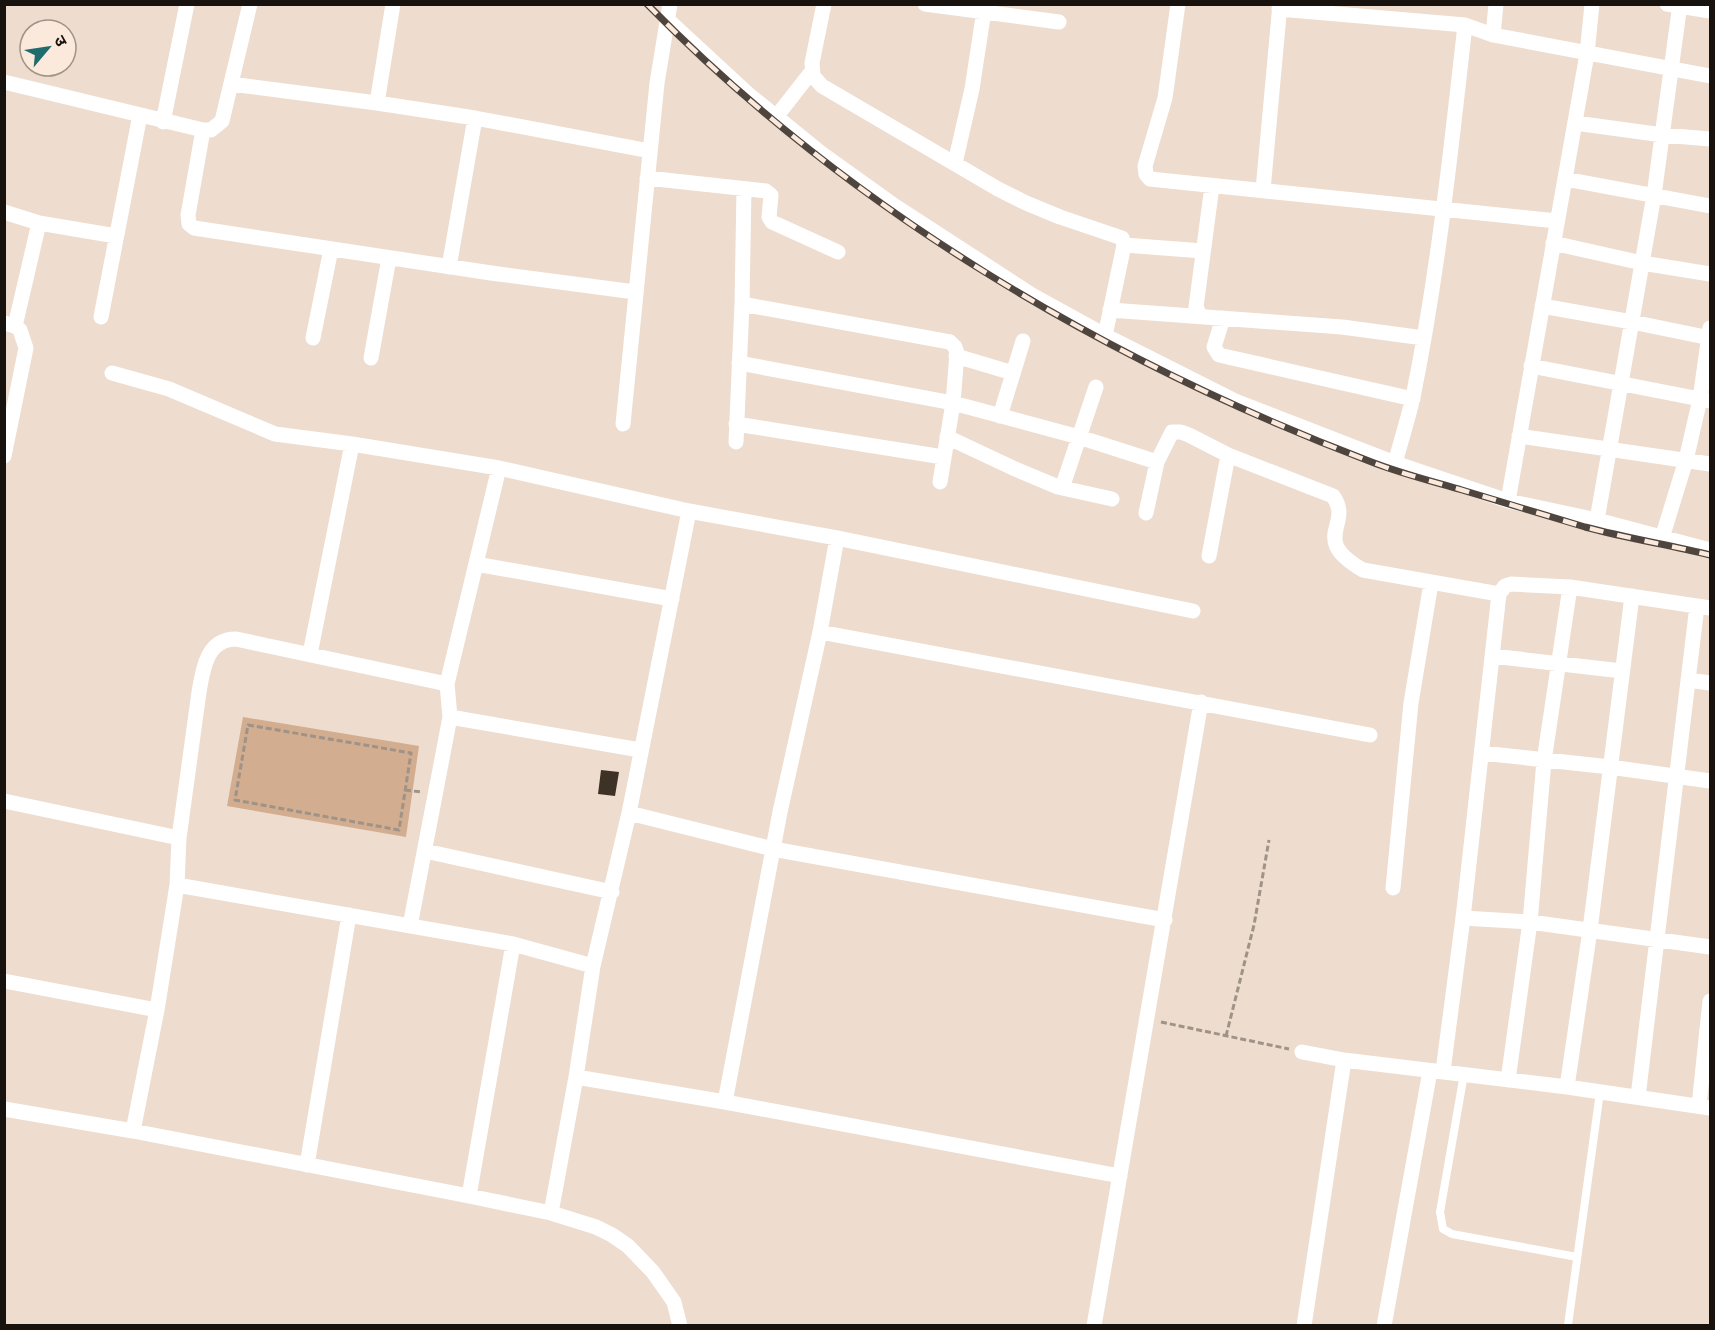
<svg xmlns="http://www.w3.org/2000/svg" width="1715" height="1330" font-family="Manrope,'Noto Sans Devanagari',sans-serif">
  <rect width="100%" height="100%" fill="#eedcce"/>
  <!-- green -->
  <path fill="#d2ad8f" d="M243,717L419,746L406,837L227,806Z"/>
  <!-- building -->
  <path fill="#3e3126" d="M601,770L619,772L615,796L598,794Z"/>
  <g fill="none" stroke-linecap="round" stroke-linejoin="round">
    <!-- path -->
    <path stroke="#9f9287" stroke-width="3" stroke-dasharray="6 3" stroke-linecap="butt" d="M248,725L411,753L399,830L235,800Z
      M405,790L421,792
      M1161,1022L1289,1049
      M1226,1036L1254,925L1269,840"/>
    <!-- service -->
    <path stroke="#fff" stroke-width="8" d="M1464,1074L1440,1212L1443,1229L1452,1234L1577,1257
      M1568,1325L1600,1092"/>
    <!-- minor -->
    <path stroke="#fff" stroke-width="15" d="M824,4L812,63L813,76L822,86L998,189L1026,203L1060,217L1122,238L1124,245L1105,336
      M925,4L1059,22
      M1178,4L1165,98L1145,166L1146,174L1150,179L1557,221
      M1667,4L1710,11
      M1279,9L1465,25L1493,35L1710,76
      M668,20L747,93L821,153L895,206L1032,295L1112,339L1235,401L1395,463L1508,501L1597,520L1710,550
      M1493,35L1496,4
      M4,82L203,130H211L222,121L250,4
      M231,84L377,103L475,118L650,151
      M377,103L393,4
      M776,117L812,71
      M163,122L187,4
      M1575,123L1663,135L1710,139
      M203,130L188,215L189,224L194,228L491,273L635,292
      M955,163L972,89L985,4
      M647,178L766,191L771,195L769,217L772,222L838,252
      M1565,179L1710,206
      M1263,190L1280,4
      M4,212L39,223L116,236
      M1553,243L1642,263L1710,274
      M1124,245L1203,251
      M449,267L475,118
      M742,304L950,342L955,347L957,353L953,403L940,482
      M1542,306L1632,322L1710,338
      M1110,310L1342,327L1424,338
      M1200,315L1196,307L1212,186
      M101,317L140,115
      M1223,318L1214,347L1219,355L1413,399
      M4,323L15,326L20,330L26,348L4,456
      M15,326L39,223
      M313,338L331,249
      M956,356L1013,373
      M371,358L389,258
      M739,363L953,403L1079,437L1157,462L1146,513
      M1531,366L1710,401
      M112,373L169,389L275,434L352,444L499,468L689,511L837,538L1193,611
      M1000,416L1023,341
      M623,424L657,83L670,4
      M736,424L943,457
      M1519,436L1710,464
      M947,437L1013,468L1058,487L1112,499
      M736,442L742,304L744,189
      M1157,462L1172,432H1181L1189,435L1228,455L1333,496C1354,525 1308,538 1363,570L1499,594
      M1395,463C1401,441 1408,419 1413,397C1438,274 1451,149 1465,25
      M1062,488L1096,387
      M1508,501L1587,54L1592,4
      M1597,520L1654,195L1680,4
      M1662,538L1686,460L1700,399L1710,328
      M1209,556L1228,455
      M476,564L672,599
      M820,632L1370,735
      M310,654L352,444
      M1492,656L1622,671
      M1688,680L1710,683
      M450,717L640,750
      M1482,753L1610,767L1710,781
      M4,801L179,838
      M629,813L773,849L1165,920
      M425,851L612,892
      M177,885L513,944L593,966
      M1393,888L1411,703L1431,583
      M1463,918L1530,922L1710,947
      M410,926L450,717L447,684L499,468
      M4,981L157,1010
      M1302,1052L1344,1060L1567,1087L1710,1108
      M1443,1071L1463,918L1499,594L1505,586L1511,584L1570,587L1710,608
      M576,1077L725,1102L1120,1176
      M1508,1080L1530,922L1544,761L1570,587
      M1567,1087L1590,930L1632,596
      M1638,1097L1697,606
      M725,1102L780,812L820,632L837,538
      M1699,1106L1710,1001
      M4,1109L133,1131L469,1196L551,1213L596,1227L612,1235L628,1246L653,1272L674,1302L680,1326
      M133,1131L157,1010L177,885L179,838L199,692C203,668 207,639 236,639L447,684
      M307,1165L349,915
      M469,1196L513,944
      M551,1213L576,1077L593,966L629,813L689,511
      M1094,1326L1201,702
      M1304,1326L1344,1060
      M1384,1326L1430,1071"/>
    <!-- rail casing -->
    <g stroke="#4f453f" stroke-width="7">
      <path id="rail" d="M647,4C848,209 1102,359 1369,461C1399,473 1431,481 1462,490C1503,502 1544,515 1585,527C1626,538 1669,545 1710,555"/>
    </g>
    <!-- rail -->
    <use href="#rail" stroke="#fbe9db" stroke-width="4.5" stroke-dasharray="14" stroke-linecap="butt"/>
  </g>
  <!-- border -->
  <rect width="1715" height="1330" fill="none" stroke="#18120e" stroke-width="12"/>
  <!-- north arrow -->
  <g transform="translate(48 48) rotate(61)"><circle r="28" fill="#fbe9db" stroke="#a09389" stroke-width="1.5"/>
  <path d="M0-4.5L10 22L0 15L-10 22Z" fill="#1f6b6e"/>
  <text y="-9" font-size="16" font-weight="bold" text-anchor="middle" fill="#18120e">उ</text>
  </g>
</svg>
